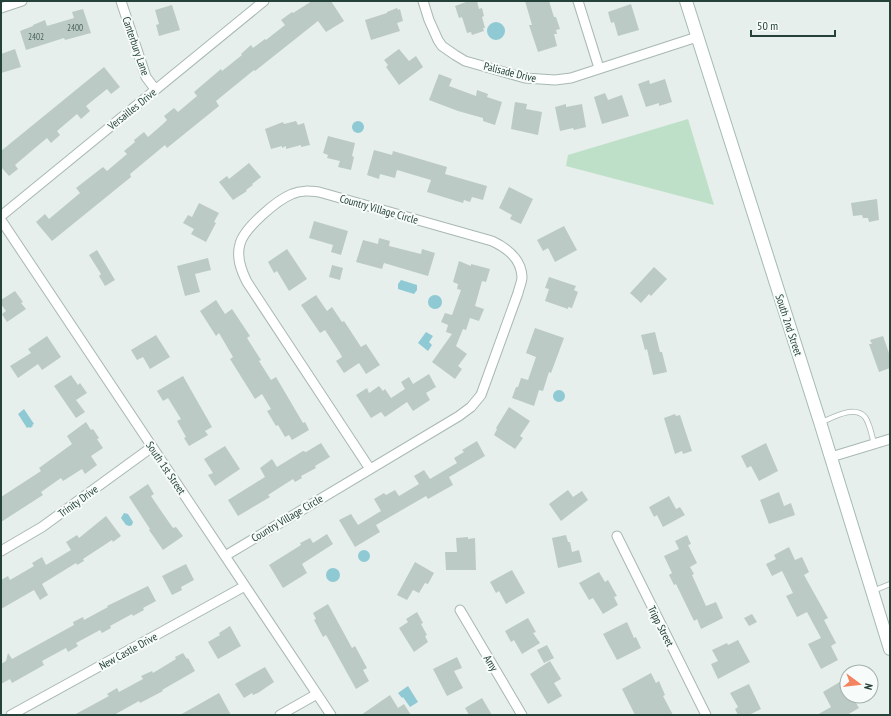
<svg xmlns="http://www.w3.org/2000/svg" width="891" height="716" font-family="'PT Sans Narrow',sans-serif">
  <rect width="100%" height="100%" fill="#e6efeb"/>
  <!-- green -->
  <path fill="#bfe0c8" d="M688,119L714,205L566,166L568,155Z"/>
  <!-- water -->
  <path fill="#8ec9d4" d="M487 31a9 9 0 1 1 18 0a9 9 0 1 1-18 0Z
    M352 127a6 6 0 1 1 12 0a6 6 0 1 1-12 0Z
    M401,280L417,285V290L414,294L398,289V284Z
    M428 302a7 7 0 1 1 14 0a7 7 0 1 1-14 0Z
    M426,332L433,336L429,342L432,345L428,351L418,343Z
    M553 396a6 6 0 1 1 12 0a6 6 0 1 1-12 0Z
    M24,409L34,424L32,425L33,426L30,428L29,427L27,428L18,414Z
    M124,513L128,514L133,522L132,525L130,526L126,525L121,518Z
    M358 556a6 6 0 1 1 12 0a6 6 0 1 1-12 0Z
    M326 575a7 7 0 1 1 14 0a7 7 0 1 1-14 0Z
    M408,686L418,702L410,707L403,697L402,698L398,693Z"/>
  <!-- building -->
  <path fill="#bbcac4" d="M312,1H331L344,21L326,32L318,21L255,71L254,70L216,101L219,106L167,148L165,145L130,174L131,177L52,241L36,222L45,214L49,219L80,193L76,188L103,167L107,171L127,154L124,151L135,142L134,140L144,132L148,137L163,124L167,120L164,116L174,108L178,112L197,96L194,92L221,69L222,71L242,55L241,54L251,45L253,48L265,39L266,40L285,25L281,20L292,12L293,13Z
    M469,1H477L479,9L482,8L484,16L482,17L485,28H483L484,31L472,35L471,32L467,33L462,17L459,18L455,6Z
    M525,1H549L554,17H556L560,29L556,30L557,34H554L557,46L538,52L529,25H532Z
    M631,4L639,30L618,36L614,22L611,23L608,12Z
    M172,5L180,30L159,36L156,25L159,24L155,10Z
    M397,8L398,10L400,9L403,21L397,23L400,31L371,40L365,20L387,13V12Z
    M83,9L91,33L65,40L64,38L26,50L20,31L33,26V25L45,20L47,26L74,18L72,12Z
    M15,49L21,67L1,73V54Z
    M399,49L409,61L416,56L423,67L399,85L386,67L388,65L384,60Z
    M104,67L120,87L111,94L107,89L86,106L90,111L81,119L77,114L57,131L60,135L51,143L47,138L35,148L15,165L18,169L9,176L1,167V151Z
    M439,74L452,79L449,86L476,96L477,90L488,94L487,97L502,102L495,125L483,121V118L458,111L429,100Z
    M665,79L672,102L659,106V103L646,107L638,84L649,80L650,84Z
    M605,93L608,100L622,95L629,116L602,124L594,97Z
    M515,102L527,104L526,109L542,112L538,135L511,129Z
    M566,104V107L582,104L586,127L574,130L573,128L560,131L555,107Z
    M296,121L298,125L304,123L310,145L301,147V145L286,149V146L282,148V146L271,149L265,129L283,122L284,124Z
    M328,136L355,143L352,156L354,157L351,170L338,167L340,161L327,158L328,155L323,153Z
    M374,150L392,155L393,151L447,167L445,174L487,186L483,200L472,197L470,202L464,200L463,203L427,192L431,180L397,170L395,178L380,174L379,179L367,175Z
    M249,163L261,177L252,184L253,185L246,190L247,191L233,200L219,182L227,176L229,179Z
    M509,187L533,199L521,224L510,219L512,215L499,208Z
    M877,199L879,220L869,222L868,218H863L862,215L853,216L851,203Z
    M199,203L219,213L214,222L216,223L206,242L191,234L194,229L183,223L188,215L192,217Z
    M314,221L348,231L341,255L331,252L333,245L309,238Z
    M564,226L577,250L555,262L548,248L543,251L537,240Z
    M379,238L390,241L389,246L421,254L422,249L435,253L428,276L384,263L382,269L356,262L363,240L378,244Z
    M287,249L307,279L289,291L277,271L274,273L268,262Z
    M97,250L115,280L105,286L99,276L101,274L89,255Z
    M208,258L211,270L195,274L200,292L185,296L177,266Z
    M459,261L471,266V264L490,269L486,282L482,281L475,306L484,309L479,321L470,318L466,330L463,329L456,346L467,354L458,366L462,369L455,379L432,362L452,334L446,332L448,325L441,322L445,313L452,315L461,290L457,289L458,284L453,282Z
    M332,265L343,268L340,280L329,277Z
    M654,267L667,279L651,296L649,294L641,303L630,293Z
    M549,277L576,286L574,290L578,292L572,308L568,307V309L545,301L549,289L545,288Z
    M15,291L23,302L21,303L26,309L7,322L2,314L6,311L1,304V300Z
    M316,295L327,311L332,307L342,322L344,321L361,347L366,344L380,365L366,374L359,363L344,373L336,361L342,357L340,353L325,330L320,333L301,305Z
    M216,300L225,314L232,309L250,336L247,338L261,360L259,361L271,380L276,377L303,423L305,422L309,430L292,440L289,435L285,437L278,425L276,426L267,411L271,409L262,394L255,399L230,359L233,357L219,333L216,336L200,311Z
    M535,328L564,338L551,373L549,372L543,391L539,390L534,406L512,398L516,387H518L521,378L528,380L536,357L526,353Z
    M655,332L660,352H662L667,372L653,375L647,349L645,350L641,335Z
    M156,335L170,357L150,369L143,357L137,360L131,350Z
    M47,336L61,357L42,370L38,364L18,378L10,366L31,353L28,349Z
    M883,336L890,356V368L879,372L869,344H872L870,340Z
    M429,374L436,387L426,393L430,400L413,411L407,402L385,417L381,412L371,418L356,395L367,388L369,393L379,386L383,391L385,389L391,398L405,389L401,382L409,377L413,384Z
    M71,375L78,385L80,383L87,393L76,400L85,412L76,418L54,386Z
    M183,376L212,427L205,431L208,435L189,446L184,438L186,437L177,421L181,419L168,398L163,401L157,391Z
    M509,407L530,421L520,436L523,438L515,449L494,435L497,429L496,428Z
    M675,414L676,416L680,415L692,451L683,454L682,451L675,454L664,418Z
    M86,422L91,430L93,429L99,438L97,439L103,448L91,456L97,465L85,474L82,469L63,481L61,478L41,492L43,495L1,522V497L41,471L39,468L72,444L67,436Z
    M477,441L485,456L449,477L453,485L428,499L426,496L376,525L380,532L355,547L339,520L351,514L358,525L381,511L374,499L384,493L386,495L395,490L399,496L419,484L414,476L424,470L430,479L457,463L454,458L464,452L462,450Z
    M321,443L330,457L315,466L316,468L301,476L302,478L295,482L293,479L268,495L270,497L238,516L228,500L265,477L260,468L272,459L277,467L303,451L306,452Z
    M766,443L778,471L759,481L751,466L747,468L741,456Z
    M225,446L240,469L215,486L208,475L213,473L204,459Z
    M148,484L154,494L151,496L159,508L173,528L176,527L183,536L163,550L149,530L150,529L129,497Z
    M568,490L573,497L582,491L588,500L561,521L549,504Z
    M779,492L784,506L791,503L795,515L769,524L760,500Z
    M669,496L676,509L680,507L685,515L663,527L657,515L654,517L649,507Z
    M106,516L121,536L113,542L112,540L83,559L84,561L77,565L76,563L42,584L48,595L40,600L34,590L1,609V580L8,576L10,580L34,566L32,563L42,557L46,565L71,550L66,542L77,535L79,538Z
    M327,534L333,544L302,564L307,573L283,588L269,565L301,545L300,543L310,538L313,543Z
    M566,535L568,542H570L572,552L579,550L582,562L558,568L552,538Z
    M687,535L691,544L688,545L697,563L690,567L694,574L692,575L706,606L716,602L723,618L701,629L697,619L694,621L676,584L674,585L669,575L672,573L664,556L679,549L675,541Z
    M468,537V539L475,538L476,570H446L445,552H457L456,538Z
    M789,547L795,560L802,557L809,572L804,575L828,618L824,620L836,643L831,646L838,660L821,669L808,644L821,638L807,612L797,617L786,596L793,593L782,571L772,576L766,564L776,559L774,555Z
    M415,562L434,573L428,584L425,583L419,593L413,590L407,600L397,595Z
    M186,564L194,580L181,587L182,590L172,595L162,576Z
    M512,570L525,593L506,604L499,591L496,593L490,582Z
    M599,572L605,582L608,580L617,596L614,597L618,605L603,614L593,598L589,600L579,583Z
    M148,586L156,601L143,608L144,610L133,616L132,614L110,626L111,628L102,633L100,630L76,643L78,646L68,652L66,648L42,661L44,665L12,683L10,679L1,684V664L6,661L8,653L12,659L74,625L73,622L83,617L84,620L108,607L107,606Z
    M328,604L352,648L355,646L367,668L363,670L369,681L356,689L326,635L323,637L314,620L316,619L313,613Z
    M417,612L423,623L421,624L427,635L425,636L428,642L414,652L399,628L408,622L406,619Z
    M752,614L757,622L749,626L744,618Z
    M528,618L536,632L533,633L540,643L522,654L514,640L511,642L505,631Z
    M627,622L634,638L636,637L641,648L617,660L603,634Z
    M230,626L241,646L218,659L208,642L220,635L219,633Z
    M738,640L750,662L718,679L711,664L718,661L712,650L727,643L728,645Z
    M547,645L554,658L544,663L537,650Z
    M183,653L187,659L188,658L195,671L162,690L163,691L140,703L139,701L114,715H74L109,696L107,694L117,688L119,692L143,679L141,676L152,671L153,673L176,659L175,657Z
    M457,657L462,668L454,671L463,688L447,696L433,669Z
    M550,661L561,679L554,683L562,696L548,704L530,674Z
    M265,667L274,682L258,693L253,695L252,693L244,698L235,684Z
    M651,673L656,683L659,681L665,695L663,696L673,715H635L622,689Z
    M843,680L847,687V696H852L859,708L847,715H817L831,707L823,692Z
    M749,684L761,709L749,715H738L735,709L738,707L730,693Z
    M219,693L231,715H180Z
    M390,695L398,708L404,704L411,715H361Z
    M482,698L492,715H469L465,708Z"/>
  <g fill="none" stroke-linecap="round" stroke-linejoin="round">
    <!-- lane casing -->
    <g stroke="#a8b8b2" stroke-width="6">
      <path id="lane" d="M822,422C834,417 854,405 865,417C870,424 872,436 874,444
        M873,591L890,584"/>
    </g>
    <!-- street casing -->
    <g stroke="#a8b8b2" stroke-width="11">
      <path id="street" d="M121,1L146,77L155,89
        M423,1L429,20L438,40L442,46L455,55L465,61L525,78L555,80L571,78L697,37
        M578,1L599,68
        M1,8L22,1
        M1,216L264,1
        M1,220L331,715
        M831,457L890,439
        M617,536L706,715
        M1,551L42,527L152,447
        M225,556L459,416L471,407L481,395L518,293C519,288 522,282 522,277C521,258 507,248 492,241L319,192C310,191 301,190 292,194C277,200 244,228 240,244C236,257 241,270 247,282L370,469
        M460,610L522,715
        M11,715L245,586
        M280,715L317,694"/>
    </g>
    <!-- secondary casing -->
    <g stroke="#a4bbb3" stroke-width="14">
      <path id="secondary" d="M686,1L820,422L890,649"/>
    </g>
    <!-- lane -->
    <use href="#lane" stroke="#fff" stroke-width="4.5"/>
    <!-- street -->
    <use href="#street" stroke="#fff" stroke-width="9"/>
    <!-- secondary -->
    <use href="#secondary" stroke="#fff" stroke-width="12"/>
  </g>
  <g text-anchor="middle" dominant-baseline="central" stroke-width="4" stroke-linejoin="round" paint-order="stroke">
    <!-- number labels -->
    <g font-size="9" fill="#4a645c">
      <text x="75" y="27">2400</text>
      <text x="36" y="36">2402</text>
    </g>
    <!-- street labels -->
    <g font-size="11" fill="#24423a" stroke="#f7fbf9">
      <text transform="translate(136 46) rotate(71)">Canterbury Lane</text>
      <text transform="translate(510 72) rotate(14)">Palisade Drive</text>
      <text transform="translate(132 109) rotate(-39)">Versailles Drive</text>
      <text transform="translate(379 209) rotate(16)">Country Village Circle</text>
      <text transform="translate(789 325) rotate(72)">South 2nd Street</text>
      <text transform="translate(166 468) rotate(56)">South 1st Street</text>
      <text transform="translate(78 501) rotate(-36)">Trinity Drive</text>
      <text transform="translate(287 518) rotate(-31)">Country Village Circle</text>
      <text transform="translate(661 626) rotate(63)">Tripp Street</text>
      <text transform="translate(128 651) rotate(-29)">New Castle Drive</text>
      <text transform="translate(491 663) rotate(59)">Amy</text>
    </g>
  </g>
  <!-- border -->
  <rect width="891" height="716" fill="none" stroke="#24423a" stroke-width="4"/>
  <!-- north arrow -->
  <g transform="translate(859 684) rotate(105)"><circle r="19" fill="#f7fbf9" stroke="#a3b1ad"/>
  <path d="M0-3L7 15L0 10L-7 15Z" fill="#f4845f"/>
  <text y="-6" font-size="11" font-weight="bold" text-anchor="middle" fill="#24423a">N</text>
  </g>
  <!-- scale -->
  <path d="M751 30v6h84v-6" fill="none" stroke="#24423a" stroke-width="2"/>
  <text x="757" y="30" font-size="12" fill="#24423a" stroke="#f7fbf9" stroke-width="3" paint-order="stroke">50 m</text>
</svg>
